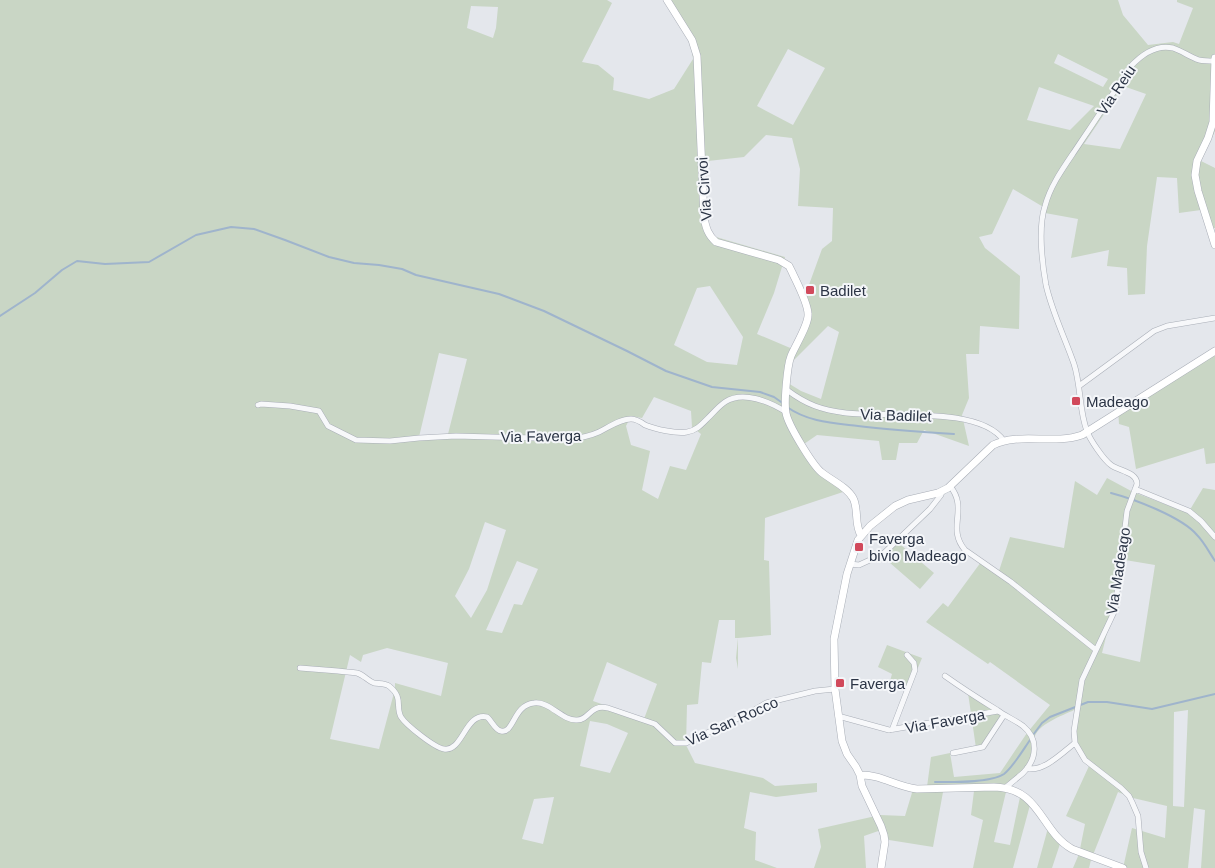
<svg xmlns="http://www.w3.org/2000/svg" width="1215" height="868" font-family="Helvetica,sans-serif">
  <rect width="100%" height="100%" fill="#e4e7ec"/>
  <!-- green -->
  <path fill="#c9d6c5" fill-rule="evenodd" d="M0,0H607L612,3L582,62L598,65L614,78L613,90L649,99L674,89L693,59L690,31L671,0H1118L1123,15L1148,45L1173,42L1179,44L1193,8L1177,2V0H1215V131L1201,161L1215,168V228L1208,229L1201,210L1179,213L1177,178L1157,177L1147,246L1145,294L1128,295L1127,268L1107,266L1109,250L1071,258L1078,219L1045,213V208L1013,189L992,234L979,237L985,248L1020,276L1019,329L980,326L979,354H966L969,398L962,415L969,446L924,430L917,443H899L896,460H882L879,441L817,435L804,444L813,462L849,490L765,518L764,560L769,561L771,635L738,638V669L736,658L738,638H735V620H719L711,663L702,662L698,704L687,705L686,745L695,763L763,778L775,786L817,783V792L776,797L750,792L744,828L756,832L755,860L777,868H0ZM471,6L498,7L496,28L493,38L467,28ZM788,49L825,68L793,125L757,106ZM1058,54L1108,79L1103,87L1054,63ZM1123,86L1146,94L1120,149L1084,144ZM1039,87L1094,106L1070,130L1027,120ZM766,135L792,138L800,169L798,206L833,208L832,241L822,249L806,293L812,315L795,350L757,334L774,293L785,257L706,234L699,162L744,157ZM710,286L743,337L737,365L707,362L674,345L697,288ZM828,326L839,332L821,399L801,391L788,383L790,364ZM439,353L467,359L448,434L419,437ZM654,397L691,411L692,427L701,434L686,470L670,466L658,499L642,490L650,451L631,445L626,426L631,416L642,418ZM485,522L506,530L487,590L471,618L455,596L469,569ZM517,561L538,569L522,605L514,604L502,633L486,630ZM387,648L448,663L441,696L395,683V689L379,749L330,739L350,655L361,662L363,655ZM607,662L657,684L644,719L593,701ZM590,721L607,724L628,733L610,773L580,766ZM554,797L543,844L522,839L534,799Z
    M1215,347V463L1206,464L1204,448L1136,469L1129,427L1119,424L1118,409Z
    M1107,478L1133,492L1188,513L1203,488L1215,490V868H1201L1205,810L1194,808L1188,868H1123L1132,828L1165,838L1167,806L1133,798L1118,792L1091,860L1089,868H1073L1079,854L1085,824L1066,816L1089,766L1073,739L1074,710C1062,716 1037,724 1034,739C1032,747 1033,755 1029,762C1022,773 1010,782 1001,790L1006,792L994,842L1010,845L1020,797L1030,805L1013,868H973L983,820L971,815L974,791L943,792L933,847L889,840L884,829L864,836L866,868H814L821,847L818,829L880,815L905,816L914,786L927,787L931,757L950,753L954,777L1000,773L1027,733L1050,705L990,662L988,664L926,622L943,603L948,607L981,562L998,574L1010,537L1064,548L1075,481L1097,495ZM1125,560L1155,565L1140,662L1102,653ZM1188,710L1184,807L1173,806L1174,712Z
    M895,540L934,573L920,589L882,556Z
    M887,645L922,658L910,687L890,681L892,674L878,667Z
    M968,693L1003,716L984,746L976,748Z
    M1048,828L1060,844L1052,868H1037Z"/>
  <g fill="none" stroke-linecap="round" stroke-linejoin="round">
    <!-- stream -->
    <path stroke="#9fb4cc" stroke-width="2" d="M0,316L35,293L62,270L77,261L105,264L149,262L196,235L231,227L254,229L285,240L329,257L354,263L379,265L402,269L416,275L499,294L544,311L627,351L666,371L712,387L760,392L774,397L784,404
      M787,407C808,422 833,423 858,426C890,430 922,432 954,434
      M1111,493C1134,499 1182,517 1197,535C1204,542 1209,552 1215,561
      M1033,735L1042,723L1050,717L1088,702H1107L1152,709L1215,694
      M935,782C951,782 991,783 1004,774C1013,767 1023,750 1030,740"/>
    <!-- street casing -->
    <g stroke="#a9aeb7" stroke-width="6">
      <path id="street" d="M1079,386L1154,331L1167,326L1215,318
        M787,390C807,405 822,410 846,413C885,418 980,405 1004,441
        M258,405L261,404L290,406L319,411L328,426L356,440L390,441L419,438L456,436L570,439C580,438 590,436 599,432C609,427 620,419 631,419C637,419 641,422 645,425C655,429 676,434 687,432C696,431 702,424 708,418C714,412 719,406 725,402C743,390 770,402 786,412
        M950,486C969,509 946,528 965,550L1011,582L1096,650
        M1135,489L1189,511L1201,521L1215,537
        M850,564L859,565L883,554L930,509L941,495L942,491
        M300,668C313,669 326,670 338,671C345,672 351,672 357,673C364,675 368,681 374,683C379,684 384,683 389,686C404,698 395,706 401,717C406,725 435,748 444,749C463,752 465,712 487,717C492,721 495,730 501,731C514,734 513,705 534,703C550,701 562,721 577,720C590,720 589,704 608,708L655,724L675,743H686L751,712L766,703L815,691L835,689
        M945,676C962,688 979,699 997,710C1005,716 1015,720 1023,726C1039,739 1037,759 1023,773C1017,778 1011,783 1005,788
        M838,716L889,730L998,711
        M892,730L915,670L914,663L907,655
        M953,753L983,747L1004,715
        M1027,768C1043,773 1063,752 1075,743
        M1146,868L1141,852L1138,816L1132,802L1129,796L1121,788L1085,760L1075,743L1074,731L1082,680L1115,610L1127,511L1137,484C1137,472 1119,471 1111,465C1104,460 1090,440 1087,431C1079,411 1081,385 1074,364C1065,338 1052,312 1046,285C1042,263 1038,227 1045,206C1051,183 1067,163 1080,143C1097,118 1114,92 1130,67C1141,55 1156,44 1173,48C1182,51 1190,57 1199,60C1204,61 1209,61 1215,61"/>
    </g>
    <!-- secondary casing -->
    <g stroke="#a9aeb7" stroke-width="8">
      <path id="secondary" d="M667,0L692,40L697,56L704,218C706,228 708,235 716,242L779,260L789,266L792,272C797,283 808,303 808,314C809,324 795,346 791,356C787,366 784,403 786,413C788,425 812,464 821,472C831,480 847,487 853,498C859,509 854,525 861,535
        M1215,58L1213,122L1208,138L1197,161L1195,175L1198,191L1215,245
        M860,775C880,774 897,787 917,789L994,787C1041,788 1040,831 1072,849L1123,868
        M881,868L885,842L884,835L881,826L862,786L860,775L856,767L847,754L842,741L835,689L834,639L847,574L858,540L870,526L895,506L908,500L938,493L948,488L993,445C1019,432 1053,445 1082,435L1215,351"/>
    </g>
    <!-- street -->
    <use href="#street" stroke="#f7f8fa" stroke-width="5"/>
    <!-- secondary -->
    <use href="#secondary" stroke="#fff" stroke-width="7"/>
  </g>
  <!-- markers -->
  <g fill="#d1495b" stroke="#f4f6f9" stroke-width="2">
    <rect x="805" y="285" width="10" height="10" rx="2.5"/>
    <rect x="1071" y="396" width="10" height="10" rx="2.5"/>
    <rect x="854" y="542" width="10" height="10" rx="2.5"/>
    <rect x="835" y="678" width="10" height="10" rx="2.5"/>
  </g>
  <g text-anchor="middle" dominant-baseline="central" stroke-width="4" stroke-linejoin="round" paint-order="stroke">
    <!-- street labels -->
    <g font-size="15" fill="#2b3445" stroke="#f4f6f9">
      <text transform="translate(1116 90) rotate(-56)">Via Reiu</text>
      <text transform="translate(704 189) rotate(-94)">Via Cirvoi</text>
      <text transform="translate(896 415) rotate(2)">Via Badilet</text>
      <text transform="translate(541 436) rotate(-1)">Via Faverga</text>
      <text transform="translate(1118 571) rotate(-81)">Via Madeago</text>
      <text transform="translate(732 721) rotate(-24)">Via San Rocco</text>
      <text transform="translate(945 721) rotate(-10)">Via Faverga</text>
    </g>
    <!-- poi labels -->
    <g font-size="15" fill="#2b3445" stroke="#f4f6f9" text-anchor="start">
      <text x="820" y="290">Badilet</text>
      <text x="1086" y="401">Madeago</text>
      <text x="869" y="538">Faverga<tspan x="869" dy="17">bivio Madeago</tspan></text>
      <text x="850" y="683">Faverga</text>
    </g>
  </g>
</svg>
